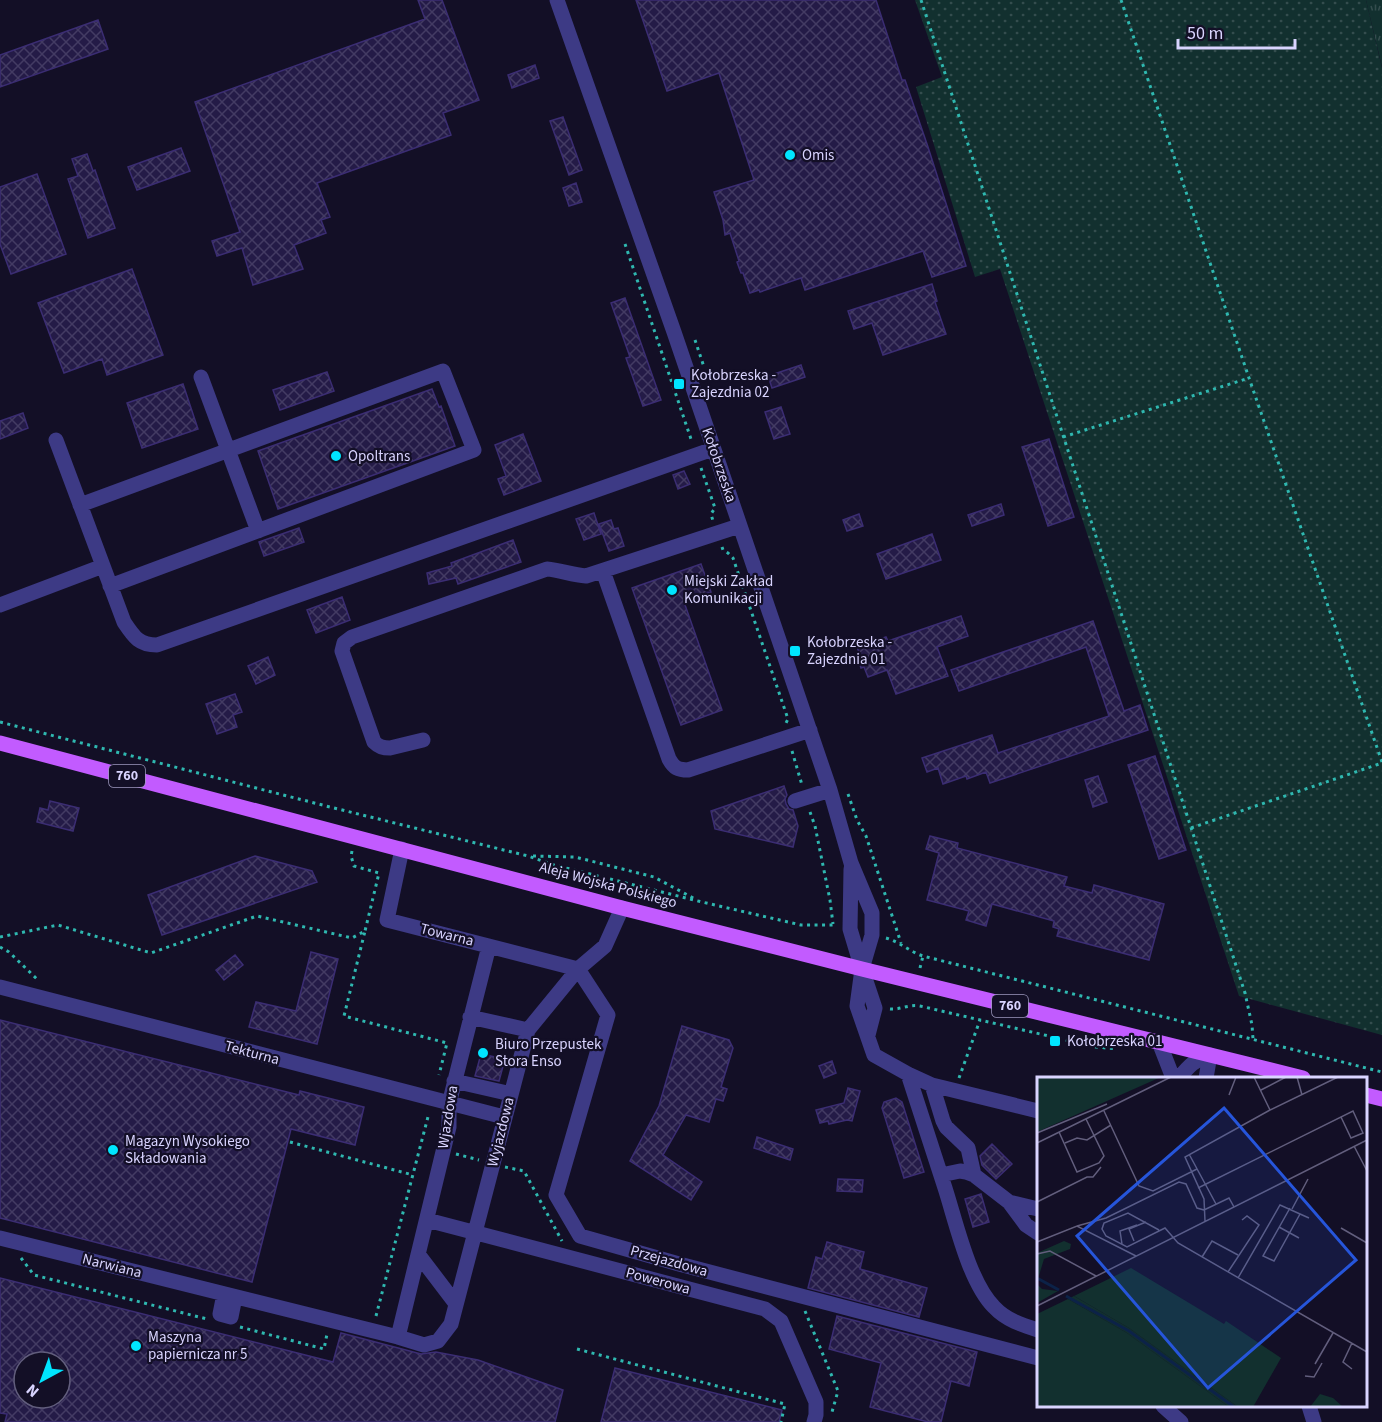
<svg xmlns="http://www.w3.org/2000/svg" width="1382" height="1422" font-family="'Source Sans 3',sans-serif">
  <defs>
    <pattern id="grass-tufts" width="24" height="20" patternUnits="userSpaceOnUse" patternTransform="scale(1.5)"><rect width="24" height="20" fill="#12302f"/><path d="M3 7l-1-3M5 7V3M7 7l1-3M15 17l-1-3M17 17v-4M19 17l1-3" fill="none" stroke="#344d4e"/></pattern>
    <pattern id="garden-dots" width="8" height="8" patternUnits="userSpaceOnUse" patternTransform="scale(1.5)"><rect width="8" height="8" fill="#12302f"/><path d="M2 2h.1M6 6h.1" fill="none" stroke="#344d4e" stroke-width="1.8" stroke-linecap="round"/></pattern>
    <pattern id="building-cross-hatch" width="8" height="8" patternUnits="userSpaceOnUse" patternTransform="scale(1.5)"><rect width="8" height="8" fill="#241b47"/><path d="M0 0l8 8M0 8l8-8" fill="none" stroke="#433b63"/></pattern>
  </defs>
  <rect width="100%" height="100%" fill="#130f26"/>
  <!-- grass -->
  <path fill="url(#grass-tufts)" d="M1366,0H1382V67Z"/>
  <!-- garden -->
  <path fill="url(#garden-dots)" d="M915,0H1366L1382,68V1035L1239,996L1000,269L975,277L916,87L942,77Z"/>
  <!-- building -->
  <path fill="url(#building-cross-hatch)" stroke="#3b2d73" stroke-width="1.5" fill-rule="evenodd" d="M418,0H442L479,100L443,113L451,135L317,183L330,217L321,220L326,233L294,245L303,269L253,285L242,248L217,256L212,241L240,232L195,102L425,19Z
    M636,0H876L902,80H905L928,147L966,266L932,277L923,251L805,290L801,278L760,292L759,290L750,293L743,273H741L737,262L739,261L730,233L725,235L723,220L714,192L754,180L719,73L667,91Z
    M98,20L108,49L0,87V55Z
    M535,65L539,78L512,88L508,75Z
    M563,117L582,170L569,175L550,121Z
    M181,148L190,171L137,190L128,167Z
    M87,154L93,171L95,170L115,228L88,238L68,179L78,176L72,159Z
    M37,174L66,254L11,274L0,244V187Z
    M576,183L582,202L569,206L563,188Z
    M132,269L163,355L107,375L102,359L64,373L38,303Z
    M932,284L937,301L935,302L946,334L883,355L872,323L854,329L848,311Z
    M625,298L661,400L643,406L626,358L630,357L611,303Z
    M801,365L805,377L772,388L768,376Z
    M327,372L334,391L280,410L273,390Z
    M183,384L198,429L142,448L127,403Z
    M432,389L439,407L441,406L455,446L278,509L258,451Z
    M781,407L790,434L774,439L765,412Z
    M23,413L28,428L0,439V421Z
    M523,434L541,481L504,495L498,479L506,476L495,445Z
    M1049,439L1074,517L1048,526L1022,447Z
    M684,471L690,484L678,489L673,475Z
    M1001,504L1004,515L972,526L968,515Z
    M594,513L601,534L584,540L576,519Z
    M859,514L863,526L847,531L843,520Z
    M611,520L614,529L618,528L624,546L609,551L599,524Z
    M299,528L304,542L264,556L259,542Z
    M932,534L941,560L886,579L877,554Z
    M513,540L521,562L458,584L456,578L429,584L427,573L452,566L451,563Z
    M701,564L711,592L684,602L722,710L681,725L632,588Z
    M342,597L350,620L316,633L307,610Z
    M961,616L968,636L937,647L948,676L896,694L887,670L868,677L864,667L861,668L857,656L860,655L857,647L886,637L888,641Z
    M1093,621L1124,711L1140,705L1148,730L990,783L986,772L967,779L966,776L943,784L938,768L927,772L922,758L992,735L998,753L1109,716L1086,647L959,691L951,670Z
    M268,657L275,675L256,684L248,666Z
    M235,694L242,712L233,715L237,727L217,734L206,704Z
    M1155,756L1186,850L1159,859L1128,765Z
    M1098,776L1107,802L1093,807L1085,780Z
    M784,786L787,795L785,799L786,804L789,809L793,810L798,826L793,847L715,829L711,811Z
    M50,801L79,808L73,831L37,822L40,808L48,810Z
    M930,836L958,843L957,848L1067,877L1064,886L1092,893L1094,885L1164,904L1149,960L1057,936L1059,929L1053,927L1054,921L992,904L986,926L966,920L969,911L927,900L939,853L926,849Z
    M255,856L312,871L317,882L162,935L148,895Z
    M311,952L338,959L317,1044L249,1027L256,1002L296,1011Z
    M235,955L243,965L224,980L216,970Z
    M0,1020L299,1095L300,1091L364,1107L355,1145L291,1129L252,1282L0,1218Z
    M682,1026L729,1040L733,1048L721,1087L727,1089L723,1101L716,1099L709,1122L686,1115L663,1155L702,1182L691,1200L630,1161L659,1106Z
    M481,1054L505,1059L499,1081L475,1076Z
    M832,1061L836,1073L824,1078L819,1066Z
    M848,1088L860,1091L852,1121L847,1120L829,1124L828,1121L820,1123L816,1110L844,1103Z
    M896,1098L902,1102L924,1172L904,1178L882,1108L884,1102Z
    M757,1137L793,1149L790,1160L754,1148Z
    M992,1144L1012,1164L996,1179L982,1165L980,1156Z
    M838,1179L863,1180L862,1192L837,1191Z
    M981,1194L989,1222L973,1227L965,1199Z
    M827,1242L864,1252L860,1269L927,1288L919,1317L808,1288L816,1257L822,1259Z
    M0,1278L333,1362L341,1333L421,1354L436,1352L478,1360L563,1390L555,1422H5L7,1414L0,1413ZM24,1362H60V1398H24Z
    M837,1316L977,1352L969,1386L951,1381L941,1422H928L870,1407L881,1363L829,1349Z
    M615,1368L782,1410L779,1422H601Z"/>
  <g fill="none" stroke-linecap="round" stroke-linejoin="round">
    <!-- path -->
    <path stroke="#2fb8b0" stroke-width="3" stroke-dasharray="3 4.5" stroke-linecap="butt" d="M921,0L1245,993L1252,1025L1253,1039
      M1121,0L1249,378L1382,762
      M625,244L692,442
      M695,340L704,367
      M1063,437L1249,378
      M701,468L715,508L711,514L713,521
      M722,547L723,550L728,553L733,558L788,719L786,723
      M0,722L330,807L528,856L554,865L702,902L801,925H836
      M792,751L802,785
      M848,794L857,820L866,836L901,943
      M810,812L815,826L830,900L833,924
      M1191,828L1382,763
      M352,851L351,856L354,866L379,873L365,931
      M533,856L575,857L654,877L695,899
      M0,937L58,925L151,953L257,916L352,938L365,931L344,1016L447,1043L439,1075
      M886,938C900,942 910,952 923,956L1382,1072
      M0,947L9,952L39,981
      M920,968L923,956
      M890,1009C900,1010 909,1004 920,1006L1096,1047L1117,1049
      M959,1078L980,1020
      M290,1142L413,1175
      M456,1154L479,1160
      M505,1167L524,1171L562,1241
      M21,1258L34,1275L207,1319
      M805,1311L838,1391L832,1412
      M376,1316L429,1113
      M240,1327L324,1349L327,1334
      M577,1349L785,1404L781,1422"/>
    <!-- minor -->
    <path stroke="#3d3a85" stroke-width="15" d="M557,0L674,332L830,790L851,863L872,913V935L862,969L857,1006L874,1055L908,1074L932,1085L1038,1111
      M201,377L258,531
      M56,440L124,622C134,637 139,645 157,645L713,449
      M80,505L443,371L474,450L110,586
      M603,571L669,759C674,768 678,770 688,770L810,730
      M0,605L103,566
      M423,740L390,748C383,748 379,747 374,742L342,651L344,643L352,637L547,569C560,570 572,575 586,576L739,526
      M795,801L830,790
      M402,849L387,920L578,969
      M851,869L850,929L862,969L875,1008L868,1035
      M578,969L608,1015L556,1195L580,1236L679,1264L1038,1358
      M0,987L504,1117
      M470,1017L528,1030
      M1159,1042L1173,1078
      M908,1074C920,1112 933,1150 945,1188C956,1222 969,1282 994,1307C1006,1320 1022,1325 1038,1330
      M1179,1078C1189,1066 1194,1060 1210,1055L1206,1078
      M454,1081L511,1094
      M932,1085L943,1121L946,1127L968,1148L974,1175
      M941,1175L960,1171L966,1172L974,1175L1009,1202L1038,1209
      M1009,1202L1026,1225L1038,1233
      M427,1220L765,1309L781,1321L816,1402V1415L814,1422
      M0,1238L398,1337L424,1345L438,1341L451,1324L528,1030L578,969L605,946L622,908
      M418,1254L456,1304
      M224,1294L220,1314L231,1317L235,1297
      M398,1337L449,1127V1104L489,946
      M1163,1406L1181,1422
      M1309,1406L1314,1422"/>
    <!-- major -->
    <path stroke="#c25bff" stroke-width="15" d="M0,743L622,908L862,969L1303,1078
      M1366,1095L1382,1099"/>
  </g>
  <!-- markers -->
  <g fill="#00e5ff" stroke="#130f26" stroke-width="2">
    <circle cx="790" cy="155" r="6"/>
    <rect x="673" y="378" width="12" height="12" rx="3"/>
    <circle cx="336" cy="456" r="6"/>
    <circle cx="672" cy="590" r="6"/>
    <rect x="789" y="645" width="12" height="12" rx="3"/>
    <rect x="1049" y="1035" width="12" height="12" rx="3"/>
    <circle cx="483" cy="1053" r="6"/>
    <circle cx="113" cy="1150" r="6"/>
    <circle cx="136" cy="1346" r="6"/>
  </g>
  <g text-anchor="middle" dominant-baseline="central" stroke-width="4.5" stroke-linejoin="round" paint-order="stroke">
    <!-- shield labels -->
    <g fill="#130f26" stroke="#9e99be" stroke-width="1.5">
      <rect x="109" y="765" width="36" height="22" rx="4.5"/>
      <rect x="992" y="995" width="36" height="22" rx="4.5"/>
    </g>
    <g font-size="14" font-weight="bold" fill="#d9d4ff">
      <text x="127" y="776">760</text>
      <text x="1010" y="1006">760</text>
    </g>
    <!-- poi labels -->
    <g font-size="15" fill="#d9d4ff" stroke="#130f26" text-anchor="start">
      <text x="802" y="155">Omis</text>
      <text x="691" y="375">Kołobrzeska -<tspan x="691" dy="17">Zajezdnia 02</tspan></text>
      <text x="348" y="456">Opoltrans</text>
      <text x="684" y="581">Miejski Zakład<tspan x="684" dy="17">Komunikacji</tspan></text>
      <text x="807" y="642">Kołobrzeska -<tspan x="807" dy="17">Zajezdnia 01</tspan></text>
      <text x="1067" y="1041">Kołobrzeska 01</text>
      <text x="495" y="1044">Biuro Przepustek<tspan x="495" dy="17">Stora Enso</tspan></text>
      <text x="125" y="1141">Magazyn Wysokiego<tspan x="125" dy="17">Składowania</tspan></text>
      <text x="148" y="1337">Maszyna<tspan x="148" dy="17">papiernicza nr 5</tspan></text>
    </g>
    <!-- street labels -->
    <g font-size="15" fill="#d9d4ff" stroke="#130f26">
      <text transform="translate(719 465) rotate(71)">Kołobrzeska</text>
      <text transform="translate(608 885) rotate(15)">Aleja Wojska Polskiego</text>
      <text transform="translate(447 935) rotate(14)">Towarna</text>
      <text transform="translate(252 1053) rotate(15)">Tekturna</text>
      <text transform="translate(448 1117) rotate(-81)">Wjazdowa</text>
      <text transform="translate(501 1132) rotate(-76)">Wyjazdowa</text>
      <text transform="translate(669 1261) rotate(16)">Przejazdowa</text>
      <text transform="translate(112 1266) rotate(14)">Narwiana</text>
      <text transform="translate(658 1281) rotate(15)">Powerowa</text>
    </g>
  </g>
  <!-- overview -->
  <g transform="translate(1037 1077)">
    <rect width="330" height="330" fill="#130f26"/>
    <path d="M37,219L92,251L201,330H192L90,256L31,222Z" fill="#12302f"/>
    <path d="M0,0H124L0,55ZM27,164L34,167L33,172L7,182L0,205V176ZM0,207L5,212L21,214L0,226ZM283,317L296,321L306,330H273Z" fill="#12302f"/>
    <path d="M94,191L187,247L189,244L244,281L216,330H201L92,251L37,219ZM31,222L90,256L192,330H0V237Z" fill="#12302f"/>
    <path fill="none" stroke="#0c2248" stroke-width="3" d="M0,201L22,213M29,219L92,254L197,330"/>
    <path fill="none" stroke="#625e7d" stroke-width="1.5" d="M217,0L233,33M260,0L265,18M224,13L249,0M192,18L199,0M233,33L301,0M67,34L102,109L116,114L160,92M22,55L40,95L62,86L67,79L49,42M0,56L70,27M0,66L134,0M28,66L40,61L50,63L74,48M317,69L330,94M152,77L179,127M161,111L316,34L326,56L314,61L304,40M0,125L50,100H56L64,90M253,131L226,179L237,184L263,137M255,132L271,102M167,133L192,121L197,130M168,144L167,122L148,80L233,33M40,149L69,141L142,105L149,107L160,131L167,133M242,150L262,161M304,151L330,166M122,153L91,136L67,146L65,152L69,159L90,170L128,151L141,166L330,275M97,164L92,152L109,145M0,165L40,149L99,179M85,167L83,154L100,148M0,177L13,174L59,199M165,180L175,164L201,178M191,195L222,148L210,139L205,143M201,201L243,128L272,141M0,229L330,63M278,287L296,256M315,292L306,285L315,266M268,299L277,300L285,286"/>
    <path fill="#2655da" fill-opacity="0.15" stroke="#2655da" stroke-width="3" d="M187,31L319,183L171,311L40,159Z"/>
    <rect width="330" height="330" fill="none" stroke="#d9d4ff" stroke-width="3"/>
  </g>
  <!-- north arrow -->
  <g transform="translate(42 1380) rotate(221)"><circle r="28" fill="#130f26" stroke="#625e7d" stroke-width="1.5"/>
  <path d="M0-4.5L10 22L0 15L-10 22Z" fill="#00e5ff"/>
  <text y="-9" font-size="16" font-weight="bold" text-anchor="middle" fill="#d9d4ff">N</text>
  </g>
  <!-- scale -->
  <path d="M1178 39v9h117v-9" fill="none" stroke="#d9d4ff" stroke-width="3"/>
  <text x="1187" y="39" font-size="18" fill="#d9d4ff" stroke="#130f26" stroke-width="4.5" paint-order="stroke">50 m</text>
</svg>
